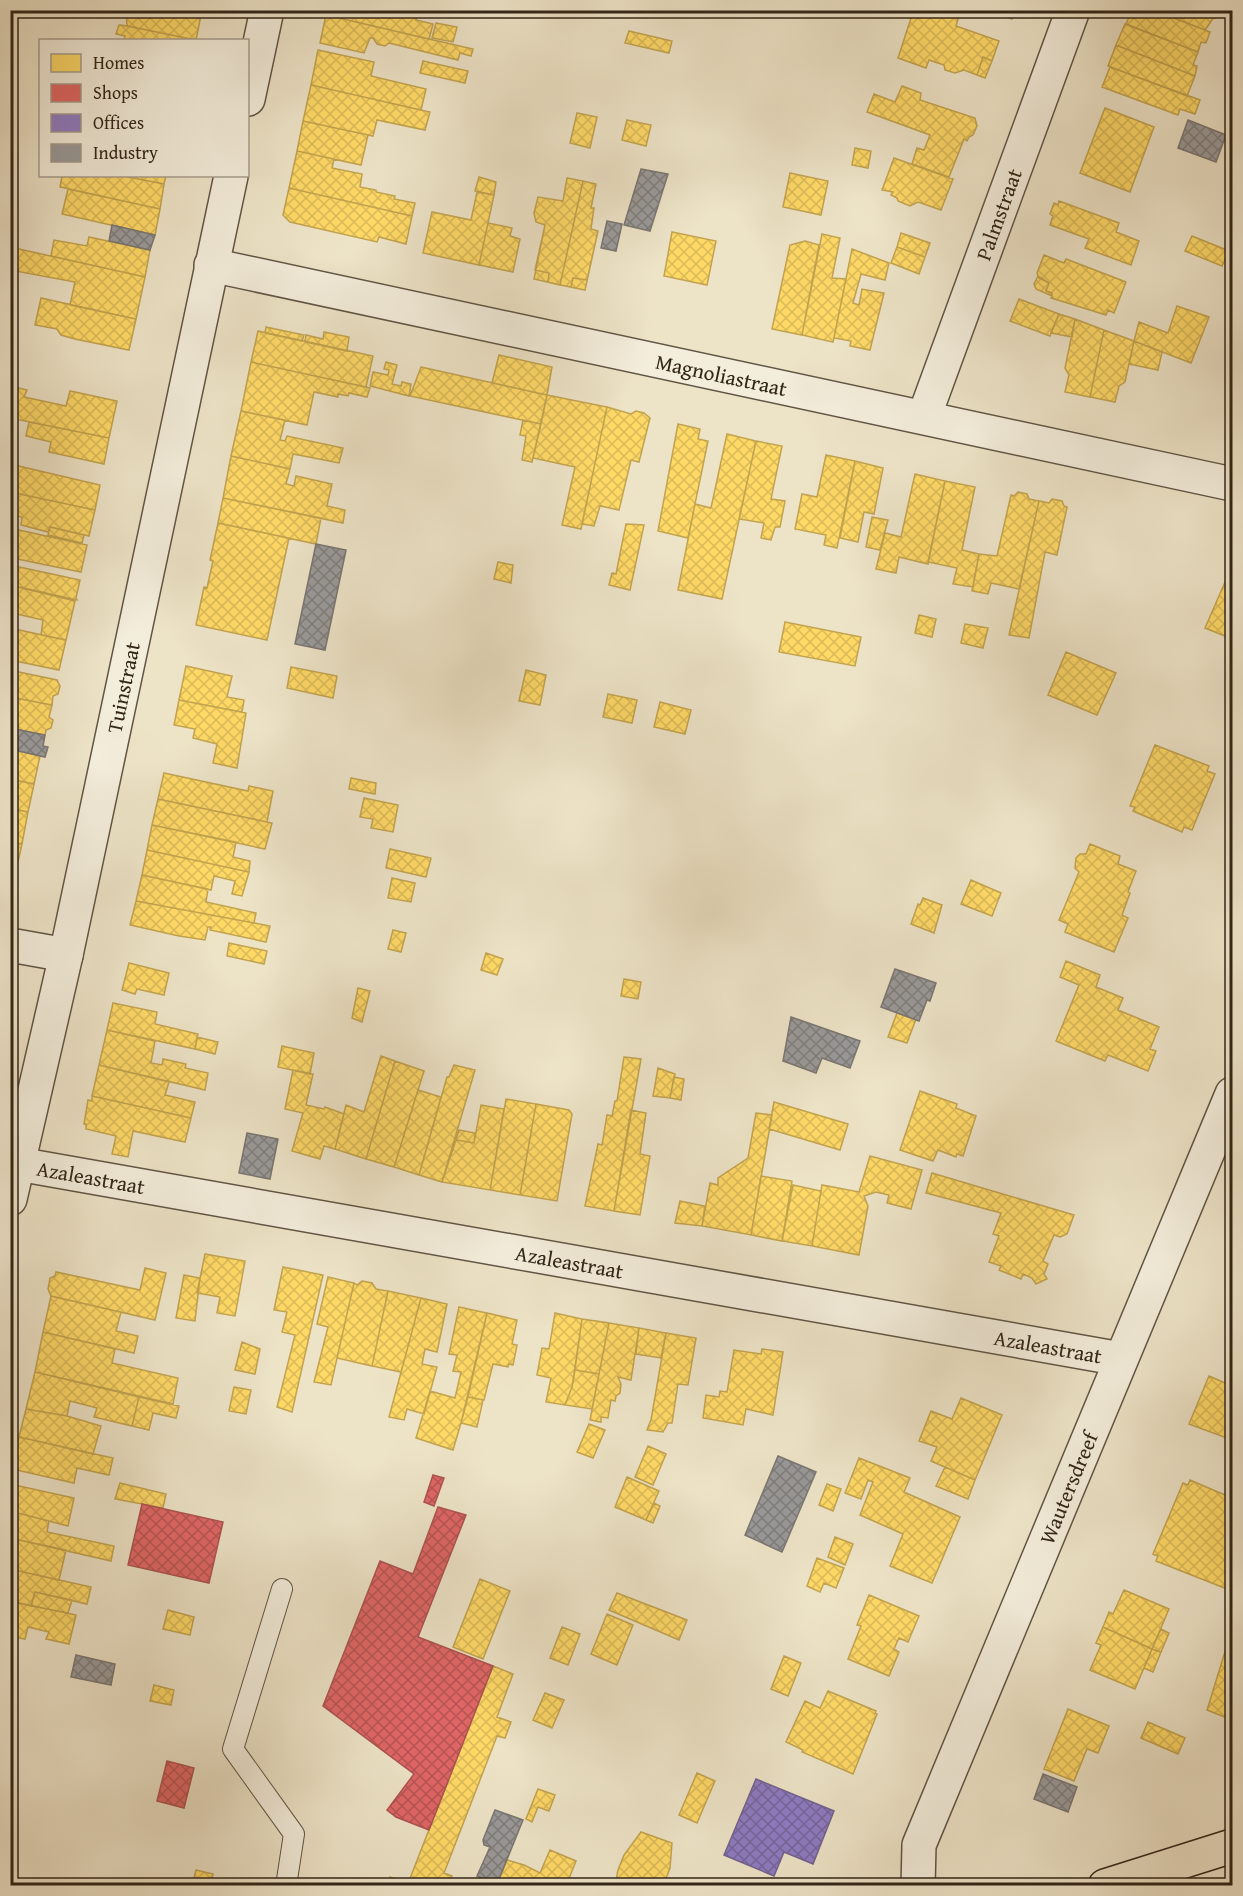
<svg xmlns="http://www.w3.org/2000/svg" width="1243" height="1896" font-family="'Gentium Book Plus',serif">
  <defs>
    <pattern id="homes-cross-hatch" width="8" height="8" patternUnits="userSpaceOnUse" patternTransform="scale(1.5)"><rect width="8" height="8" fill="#ffd966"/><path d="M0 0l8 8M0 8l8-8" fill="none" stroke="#dbba58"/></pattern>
    <pattern id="shops-cross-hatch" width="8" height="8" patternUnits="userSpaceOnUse" patternTransform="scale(1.5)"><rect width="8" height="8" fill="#e06666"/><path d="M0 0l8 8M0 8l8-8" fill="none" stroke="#b65453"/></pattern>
    <pattern id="offices-cross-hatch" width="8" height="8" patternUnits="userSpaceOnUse" patternTransform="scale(1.5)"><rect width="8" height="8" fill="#8e7cc3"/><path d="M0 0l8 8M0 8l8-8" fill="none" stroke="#75659d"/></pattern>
    <pattern id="industry-cross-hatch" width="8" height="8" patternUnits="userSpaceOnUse" patternTransform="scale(1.5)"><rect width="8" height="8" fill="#999"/><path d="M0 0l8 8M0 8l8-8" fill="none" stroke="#7d7d7c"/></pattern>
  </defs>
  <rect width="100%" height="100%" fill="#ede3c7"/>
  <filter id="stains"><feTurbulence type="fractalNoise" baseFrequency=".00333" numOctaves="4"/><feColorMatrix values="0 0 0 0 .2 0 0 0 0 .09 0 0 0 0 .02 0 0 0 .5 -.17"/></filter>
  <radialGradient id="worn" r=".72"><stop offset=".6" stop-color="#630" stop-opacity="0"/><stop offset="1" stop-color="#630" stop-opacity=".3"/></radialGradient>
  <!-- homes -->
  <path fill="url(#homes-cross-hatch)" stroke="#c2a34f" stroke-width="1.5" d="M126,10H202L196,40L127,26Z
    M327,10H397L417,15L416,20L433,24L429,39L326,15Z
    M905,10H945L959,16L956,26L999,41L992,61L983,57L977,75L964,70L955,73L945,70L944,65L929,60L926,68L898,58L911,18L903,16Z
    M995,10H1015L1012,19L994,13Z
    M1132,10H1153L1210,32L1206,43L1201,42L1198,52L1126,24Z
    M1153,10H1218L1216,18L1214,17L1205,30Z
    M326,15L429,39L473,49L471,56L460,53L458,60L389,43L385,46L377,44L373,38H370L364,53L320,43Z
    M436,23L457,27L453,42L432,38Z
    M1125,24L1198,52L1193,65L1197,66L1195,76L1116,45Z
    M119,25L127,26L196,40H124L125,36L116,34Z
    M629,31L672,41L669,53L625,43Z
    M1116,45L1195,76L1187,96L1108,66Z
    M318,50L374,62L371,76L426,89L421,110L311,85Z
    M983,57L992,61L985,78L977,75Z
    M423,61L468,71L465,83L420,73Z
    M1110,67L1200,100L1195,114L1180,109L1178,115L1102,87Z
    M311,85L430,112L425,130L377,120L373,136L303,121Z
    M902,86L921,93L920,100L975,118L977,126L973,135L969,137L967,141L964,139L949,177L912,164L917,148L924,150L930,135L867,112L874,94L895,102Z
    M1105,108L1154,127L1130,192L1080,173Z
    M577,113L597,117L590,148L570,143Z
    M627,120L651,125L646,146L622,140Z
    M303,121L368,135L361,165L297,151Z
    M855,148L871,151L868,168L852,165Z
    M297,151L334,159L332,168L362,174L360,187L376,190V192L395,196L394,199L415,203L412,216L289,188Z
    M894,158L953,179L941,210L918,202L910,206L898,201L897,198L891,195L893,192L882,190Z
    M790,173L828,181L821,215L783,207Z
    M62,176H123L164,184L160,209L60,187Z
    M123,176H166L164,184Z
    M479,177L496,182L494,195L475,191Z
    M567,178L583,181L560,285L534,279L545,225L536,222L534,213L538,197L563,201Z
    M567,178L583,181L560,285L548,282L549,273L535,270L545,225L536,222L534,213L538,197L563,201Z
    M583,181L596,184L591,208H594L591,229L598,231L585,290L560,285Z
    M583,181L596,184L591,208H594L591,229L598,231L587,280L573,278L571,287L560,285Z
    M289,188L412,216L406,244L379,237L377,242L290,222L283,215Z
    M68,189L160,209L155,235L62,214Z
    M477,192L494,195L479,265L423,253L432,212L471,220Z
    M1059,201L1119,223L1116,232L1139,241L1131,265L1085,248L1089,239L1050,225L1053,216L1050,214L1054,203L1058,205Z
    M488,223L512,228L510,236L520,239L513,272L479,265Z
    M672,232L716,241L707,285L664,276Z
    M901,233L930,243L925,257L897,247Z
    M822,234L840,238L832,278L846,279L833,342L802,335Z
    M1192,236L1229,251L1222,266L1185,251Z
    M89,237L150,250L145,277L51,256L54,240L87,246Z
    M805,241L819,245L802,335L772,329L790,245Z
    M10,247L145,277L136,319L70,305L75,282L10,270Z
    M897,247L925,257L919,274L891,263Z
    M852,249L889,263L885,280L861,274L853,303L859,305L862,289L884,293L870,350L850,346L851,341L834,338Z
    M1044,255L1064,263L1066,259L1126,282L1114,313L1108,310L1106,315L1051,298L1052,293L1046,291L1049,283L1039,278L1037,273Z
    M1038,276L1049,283L1046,291L1052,293V296L1036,289L1034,284Z
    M41,298L136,319L129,350L75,339L61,335L57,329L35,325Z
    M1019,299L1059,314L1050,336L1010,321Z
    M1177,306L1209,317L1191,363L1134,341L1139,322L1168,333Z
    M1059,314L1075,319L1072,337L1051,333Z
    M1075,319L1104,330L1090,397L1065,392L1069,375L1065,368Z
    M266,327L304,335L302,341L265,333Z
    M1104,330L1134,341L1125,382L1119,386L1115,402L1090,397Z
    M258,331L373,356L366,387L251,362Z
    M324,332L349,337L347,351L305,342L306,335L323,339Z
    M1134,341L1162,352L1158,370L1129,364Z
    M499,355L552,367L547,395L492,383Z
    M251,362L366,387L370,388L367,397L349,393L348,396L338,394V397L314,392L307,425L241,411Z
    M386,362L397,365L392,384L401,386L402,382L411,384L409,396L370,386L373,372L388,375L389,370L384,369Z
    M421,367L547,395L541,424L410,396Z
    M10,386L27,390L24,397L66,406L70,391L117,401L109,438L10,418Z
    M547,395L607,407L581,529L562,525L575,467L533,458Z
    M607,407L631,414L636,411L644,413L650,418L639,462L631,460L619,510L600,506L594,526L582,524Z
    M241,411L285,420L280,440L285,441L287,436L343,448L339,463L293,454L290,469L231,456Z
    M523,420L541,424L532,462L522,460L526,436L520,435Z
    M29,422L109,438L104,464L49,452L51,442L26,436Z
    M678,424L700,429L698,439L708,441L688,538L658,531Z
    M727,434L756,441L722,599L678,590L695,504L711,508Z
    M756,441L782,446L771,499L785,501L780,527H775L771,540L761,538L764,523L739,519Z
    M826,455L855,461L837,548L824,545L826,535L795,529L802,494L817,497Z
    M231,456L290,469L286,484L294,486L296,476L332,484L327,506L345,510L343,523L223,498Z
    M855,461L883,468L874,514L864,512L858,542L840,538Z
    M10,464L100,485L95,510L10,492Z
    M915,474L945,481L928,564L899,557L896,573L876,569L885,533L901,537Z
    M945,481L975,487L962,550L979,554L973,587L953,584L957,568L928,562Z
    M10,492L95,510L89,536L50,527L48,532L21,525L22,517L10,515Z
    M1018,492L1027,494L1029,499L1039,501L1019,589L991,583L988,594L972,591L979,554L997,556L1011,495L1014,496Z
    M223,498L321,518L316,544L218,523Z
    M1052,499L1062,501L1064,506L1067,507L1057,555L1045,552L1029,638L1009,635L1039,501L1049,503Z
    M872,517L888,520L880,550L866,547Z
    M218,523L289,538L267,640L196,625L204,587L207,588L213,561L210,560Z
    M626,524L644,525L630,590L609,585L612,573L616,574Z
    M50,527L84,535L82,543L48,535Z
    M10,528L87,545L81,572L12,558L15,543L10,542Z
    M498,562L513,565L511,583L494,579Z
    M10,565L80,580L76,598L77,600L10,585Z
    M1232,566V639L1205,628Z
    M10,585L75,601L66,640L41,635L43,620L12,613L15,602L10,600Z
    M919,615L936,619L932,637L915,633Z
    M785,622L861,637L855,666L779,652Z
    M965,624L988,628L983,648L961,643Z
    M10,628L66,640L59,670L10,660Z
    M1066,652L1116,673L1097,715L1048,695Z
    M186,666L232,676L227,697L244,700L242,712L179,700Z
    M291,667L337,676L333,698L287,688Z
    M526,670L546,675L540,705L519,701Z
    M14,671L57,680L60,686L58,694L53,696L52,705L10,697V683Z
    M608,694L637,700L632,723L603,717Z
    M10,697L52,705L49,717L53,720L51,728L46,730L45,735L10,728Z
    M179,700L246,713L237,768L213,763L217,744L193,738L195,729L174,725Z
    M660,702L691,710L685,734L654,727Z
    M1155,745L1209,766L1207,771L1215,774L1192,830L1184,827L1182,832L1133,811L1135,807L1130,806Z
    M10,749L40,756L34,784L10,779Z
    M164,773L248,791L249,786L273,791L267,822L158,799Z
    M351,778L376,783L375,794L349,789Z
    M10,779L34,784L28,812L10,808Z
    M364,798L398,805L393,832L371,828L373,819L360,817Z
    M158,799L272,823L265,849L152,825Z
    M10,808L28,812L22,844L10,842Z
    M152,825L236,842L233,857L250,861L249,872L147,850Z
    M10,842L22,844L16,871L10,870Z
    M1090,844L1120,856L1118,864L1136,871L1128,892L1130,893L1122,915L1128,918L1114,952L1065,932L1068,924L1059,920L1079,872L1075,868L1076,858L1080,854H1086Z
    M390,849L431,858L426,877L386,868Z
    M147,850L249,872L242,896L232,894L235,881L214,876L211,890L142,875Z
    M10,870L16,871L10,895Z
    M142,875L208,889L206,902L256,913L254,923L136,901Z
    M392,878L415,883L411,902L388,898Z
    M971,880L1001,893L992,916L961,904Z
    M923,898L942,905L934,933L911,924L918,904L920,905Z
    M136,901L254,923L270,926L266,942L210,930L211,927H208L205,940L179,936L130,925Z
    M393,930L406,933L401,952L388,949Z
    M229,943L267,951L264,964L227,956Z
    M486,953L503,959L497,975L481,970Z
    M1066,961L1100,975L1096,987L1123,998L1118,1010L1159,1027L1150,1049L1156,1051L1148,1071L1108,1055L1105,1061L1056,1041L1079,985L1060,977Z
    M129,963L169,973L164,995L137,989L135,994L122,990Z
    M624,979L641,982L638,999L621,996Z
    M358,988L370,991L362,1022L352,1018Z
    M113,1003L157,1012L155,1024L198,1034L195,1049L107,1030Z
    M897,1013L916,1019L907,1043L888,1037Z
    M107,1030L155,1041L151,1063L162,1065L163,1059L186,1064L185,1068L208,1073L205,1090L99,1065Z
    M197,1037L218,1042L215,1054L195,1049Z
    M282,1046L314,1053L310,1074L278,1067Z
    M381,1056L395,1061L366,1159L335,1149L346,1105L364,1112Z
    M624,1057L641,1059L614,1211L585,1206L598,1144L602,1145L607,1115L612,1116L615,1101H617Z
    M395,1061L424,1071L394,1167L366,1159Z
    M99,1065L169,1082L165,1095L195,1102L191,1118L92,1096Z
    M454,1065L475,1070L442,1182L419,1175L447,1077H449Z
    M658,1068L675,1074L670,1098L653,1096Z
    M293,1070L313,1074L306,1105L324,1109L325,1107L344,1114L335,1149L324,1146L320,1159L292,1151L303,1113L285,1109Z
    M674,1077L684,1079L681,1100L670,1098Z
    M418,1090L441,1097L419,1175L394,1167Z
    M920,1091L957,1104L956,1108L976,1116L963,1156L957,1154L956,1157L938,1150L933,1161L900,1150Z
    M92,1096L191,1118L185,1142L133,1131L128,1157L112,1154L116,1136L86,1129V1124H84L88,1100L92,1101Z
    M506,1099L536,1104L520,1195L490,1190Z
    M774,1102L848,1124L840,1150L769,1129Z
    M536,1104L569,1110L572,1114L557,1201L520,1195Z
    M481,1105L504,1109L490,1190L442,1182L456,1140L474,1143Z
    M631,1110L646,1113L640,1154L650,1156L640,1215L614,1211Z
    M756,1113L772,1115L751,1235L702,1226L710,1183L718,1185V1178L748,1158Z
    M459,1130L475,1133L474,1143L456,1140Z
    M870,1156L922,1170L911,1209L887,1203L889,1195L876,1192L864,1196L868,1206L859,1255L812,1246L822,1185L859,1192Z
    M932,1173L1074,1215L1067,1234L1060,1237L1054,1235L1043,1261L1048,1264L1044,1274L1047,1279L1036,1284L1032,1278L1023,1274L1021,1279L999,1270L1001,1266L989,1262L999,1236L993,1234L1001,1213L926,1193Z
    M761,1176L792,1181L782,1241L751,1235Z
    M793,1185L821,1191L812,1246L782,1241Z
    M680,1201L705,1206L702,1226L675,1223Z
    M205,1254L245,1261L235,1316L217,1313L220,1297L197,1293Z
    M283,1267L323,1275L292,1412L277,1407L295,1335L282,1332L287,1312L274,1310Z
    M145,1268L166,1273L155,1320L51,1296L48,1289L50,1278L55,1276L56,1272L140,1290Z
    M184,1275L200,1278L195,1321L176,1318Z
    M328,1277L354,1283L331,1385L314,1382L328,1327L317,1324Z
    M362,1281L372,1283L376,1289L388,1291L372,1366L337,1358L354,1283L357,1285Z
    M388,1291L421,1298L401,1372L372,1366Z
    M51,1296L121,1312L116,1331L138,1336L134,1353L43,1332Z
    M421,1298L447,1304L437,1352L425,1349L422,1364L437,1367L424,1414L407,1409L404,1420L389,1417Z
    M459,1307L487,1313L461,1423L453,1450L416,1438L430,1391L455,1398L461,1372L453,1371L457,1355L449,1354Z
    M487,1313L517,1320L512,1344L517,1345L513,1365L509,1364L508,1367L493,1364L484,1400L468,1397Z
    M555,1313L582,1319L572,1387L565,1405L546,1402L551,1378L537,1375L542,1348L549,1349Z
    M582,1319L609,1323L599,1374L575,1370Z
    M609,1323L639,1328L631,1380L618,1377L621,1384L620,1393L616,1396L615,1401L611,1400L608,1418L601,1417V1422L590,1420Z
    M639,1328L666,1333L661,1358L636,1354Z
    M43,1332L115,1349L112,1363L178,1378L173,1404L35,1372Z
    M666,1333L696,1338L688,1385L678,1384L672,1423H668L663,1432L647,1430L651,1420Z
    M242,1342L260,1349L255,1374L235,1370Z
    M762,1349L783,1352L773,1415L746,1409L743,1425L703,1418L706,1395L719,1397L720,1391L727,1392L734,1350L761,1354Z
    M575,1370L599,1374L592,1409L565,1405L572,1387Z
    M35,1372L139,1397L132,1426L94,1417L97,1408L70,1401L67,1416L26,1409Z
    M1209,1376L1232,1386V1440L1189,1424Z
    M234,1387L251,1390L246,1414L229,1411Z
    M139,1397L179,1406L176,1418L153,1413L149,1430L132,1426Z
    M468,1397L483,1400L477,1427L461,1423Z
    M961,1398L1002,1415L975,1480L931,1461L937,1447L919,1441L931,1411L952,1419Z
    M26,1409L67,1416L101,1426L93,1454L19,1437Z
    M589,1424L605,1430L593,1458L577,1452Z
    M19,1437L113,1458L109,1475L77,1468L74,1483L12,1469Z
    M648,1446L666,1454L653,1485L635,1477Z
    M859,1458L910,1478L904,1492L960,1517L932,1583L890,1566L903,1534L860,1515L873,1482L868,1480L861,1499L845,1493Z
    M945,1467L975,1480L968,1499L936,1486Z
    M627,1477L659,1491L646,1520L615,1507Z
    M1190,1480L1232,1498V1576L1227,1589L1156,1561L1158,1556L1153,1554L1183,1483L1188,1485Z
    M120,1483L166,1494L163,1508L115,1499Z
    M10,1484L74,1498L68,1526L10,1511Z
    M827,1484L841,1489L833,1511L819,1505Z
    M654,1503L660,1506L653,1523L646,1520Z
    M10,1511L49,1521L47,1532L114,1546L111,1561L10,1538Z
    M835,1537L853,1544L845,1565L828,1557Z
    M10,1538L66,1550L59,1580L10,1569Z
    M817,1558L844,1568L836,1588L824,1583L820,1592L807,1586Z
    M10,1569L91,1587L87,1604L35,1592L31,1606L10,1601Z
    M480,1579L510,1591L483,1659L453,1647Z
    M1124,1590L1169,1609L1152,1649L1103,1627L1109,1612L1113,1614Z
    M35,1592L72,1600L68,1613L31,1606Z
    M617,1593L687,1620L679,1640L609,1610Z
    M869,1595L919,1616L908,1642L899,1638L894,1649L899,1652L889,1676L848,1659L861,1626L857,1625Z
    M10,1601L76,1615L69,1644L46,1639L49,1632L28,1627L25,1639L10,1636Z
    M168,1610L194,1617L190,1635L163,1629Z
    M607,1614L633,1625L617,1665L591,1654Z
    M562,1627L580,1634L568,1665L550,1658Z
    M1103,1627L1152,1649L1135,1689L1090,1670L1101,1645L1096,1643Z
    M1161,1629L1169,1633L1161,1652L1152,1649Z
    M1232,1629V1720L1207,1710Z
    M1152,1649L1161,1652L1153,1672L1144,1668Z
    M784,1656L801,1663L788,1696L771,1689Z
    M493,1666L513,1674L497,1717L511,1722L505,1738L497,1736L444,1873L452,1876L448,1886H407Z
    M154,1685L174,1690L171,1705L150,1701Z
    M828,1691L876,1711L875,1713L877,1714L853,1774L802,1752L803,1750L786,1742L805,1701L820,1708Z
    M545,1693L564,1700L552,1728L533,1720Z
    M1068,1709L1109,1726L1098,1753L1087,1749L1074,1781L1044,1769Z
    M1148,1722L1185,1738L1178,1754L1141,1738Z
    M697,1773L715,1781L697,1823L679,1815Z
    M538,1789L555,1795L549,1811L538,1807L532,1822L526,1819Z
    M641,1832L672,1843L670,1868L664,1884L663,1886H615L618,1870L624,1855Z
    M550,1850L576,1861L566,1886H496L507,1860L524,1865L540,1873Z
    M196,1870L213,1874L210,1886H192Z
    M390,1877L408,1884L407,1886H387Z
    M165,1880L187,1886H163Z"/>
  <!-- shops -->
  <path fill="url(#shops-cross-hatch)" stroke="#ac534f" stroke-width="1.5" d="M433,1475L444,1478L434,1506L424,1502Z
    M142,1504L223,1522L209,1583L128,1565Z
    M438,1507L466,1515L418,1637L493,1666L429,1830L396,1817L387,1810L414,1774L323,1706L380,1561L413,1574Z
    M167,1761L194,1768L184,1808L157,1801Z"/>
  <!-- offices -->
  <path fill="url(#offices-cross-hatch)" stroke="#726290" stroke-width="1.5" d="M756,1779L834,1811L813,1864L784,1852L774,1876L724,1855Z"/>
  <!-- industry -->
  <path fill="url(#industry-cross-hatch)" stroke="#7a7672" stroke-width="1.5" d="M1188,120L1226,135L1216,162L1178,148Z
    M641,169L668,174L650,231L624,225Z
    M607,221L622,224L616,251L601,248Z
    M112,225L155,235L150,250L109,241Z
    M316,544L346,550L325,650L295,644Z
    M10,728L45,735L43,746L48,747L45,757L10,749Z
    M895,969L936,983L930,1001L927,1000L919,1021L881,1007Z
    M791,1017L860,1041L850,1068L822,1058L816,1073L783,1061Z
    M247,1133L278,1139L270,1179L239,1173Z
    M778,1456L816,1472L782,1552L745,1535Z
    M76,1655L115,1664L111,1685L71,1677Z
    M1043,1774L1077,1787L1068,1812L1034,1799Z
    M495,1810L523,1820L497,1884L477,1876L490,1847L484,1845L483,1840Z"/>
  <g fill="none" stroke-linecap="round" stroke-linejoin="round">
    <!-- service casing -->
    <g stroke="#615544" stroke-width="22">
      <path id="service" d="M282,1589L233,1749L294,1834L286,1886"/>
    </g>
    <!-- minor casing -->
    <g stroke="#615544" stroke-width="36">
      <g id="minor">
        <path d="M248,99L267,10"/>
        <path id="s1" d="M211,265L1232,484"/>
        <path id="s2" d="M924,417L1073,10"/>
        <path d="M10,945L66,955"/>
        <path id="s3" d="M18,1164L1121,1359"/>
        <path id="s4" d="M10,1199L66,955L231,176"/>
        <path id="s5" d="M918,1886L919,1845L1232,1094"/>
      </g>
    </g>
    <!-- primary casing -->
    <g stroke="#322618" stroke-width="36">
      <path id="primary" d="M1105,1886L1232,1846"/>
    </g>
    <!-- service -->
    <use href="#service" stroke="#f3eddb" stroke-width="20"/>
    <!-- minor -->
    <use href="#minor" stroke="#f3eddb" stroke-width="33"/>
    <!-- primary -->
    <use href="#primary" stroke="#ede3c7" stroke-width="33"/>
  </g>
  <g text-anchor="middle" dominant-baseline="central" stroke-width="6" stroke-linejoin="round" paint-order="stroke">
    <!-- street labels -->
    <g font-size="21" fill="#322618" stroke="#f3eddb">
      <text stroke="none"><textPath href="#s2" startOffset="216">Palmstraat</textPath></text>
      <text stroke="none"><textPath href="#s1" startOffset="522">Magnoliastraat</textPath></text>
      <text stroke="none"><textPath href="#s4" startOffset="524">Tuinstraat</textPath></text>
      <text stroke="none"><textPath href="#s3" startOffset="74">Azaleastraat</textPath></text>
      <text stroke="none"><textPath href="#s3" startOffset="560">Azaleastraat</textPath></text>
      <text stroke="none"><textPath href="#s3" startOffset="1046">Azaleastraat</textPath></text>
      <text stroke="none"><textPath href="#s5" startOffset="428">Wautersdreef</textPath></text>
    </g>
  </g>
  <!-- margin -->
  <rect width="1243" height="1896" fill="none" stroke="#ede3c7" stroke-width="36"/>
  <rect x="12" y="12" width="1219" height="1872" fill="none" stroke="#322618" stroke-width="3"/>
  <rect x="18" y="18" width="1207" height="1860" fill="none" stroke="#322618" stroke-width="1.5"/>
  <!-- legend -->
  <rect x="39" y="39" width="210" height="138" fill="#f3eddb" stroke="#a69d8d" stroke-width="1.5"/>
  <rect x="51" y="54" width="30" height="18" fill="#ffd966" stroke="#a69d8d" stroke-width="1.5"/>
  <text x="93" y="69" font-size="18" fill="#322618">Homes</text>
  <rect x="51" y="84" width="30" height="18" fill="#e06666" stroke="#a69d8d" stroke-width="1.5"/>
  <text x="93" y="99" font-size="18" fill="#322618">Shops</text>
  <rect x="51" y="114" width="30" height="18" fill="#8e7cc3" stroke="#a69d8d" stroke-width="1.5"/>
  <text x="93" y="129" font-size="18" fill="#322618">Offices</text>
  <rect x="51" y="144" width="30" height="18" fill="#999999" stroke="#a69d8d" stroke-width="1.5"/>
  <text x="93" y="159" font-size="18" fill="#322618">Industry</text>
  <rect width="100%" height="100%" filter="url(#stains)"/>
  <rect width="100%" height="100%" fill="url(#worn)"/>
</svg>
